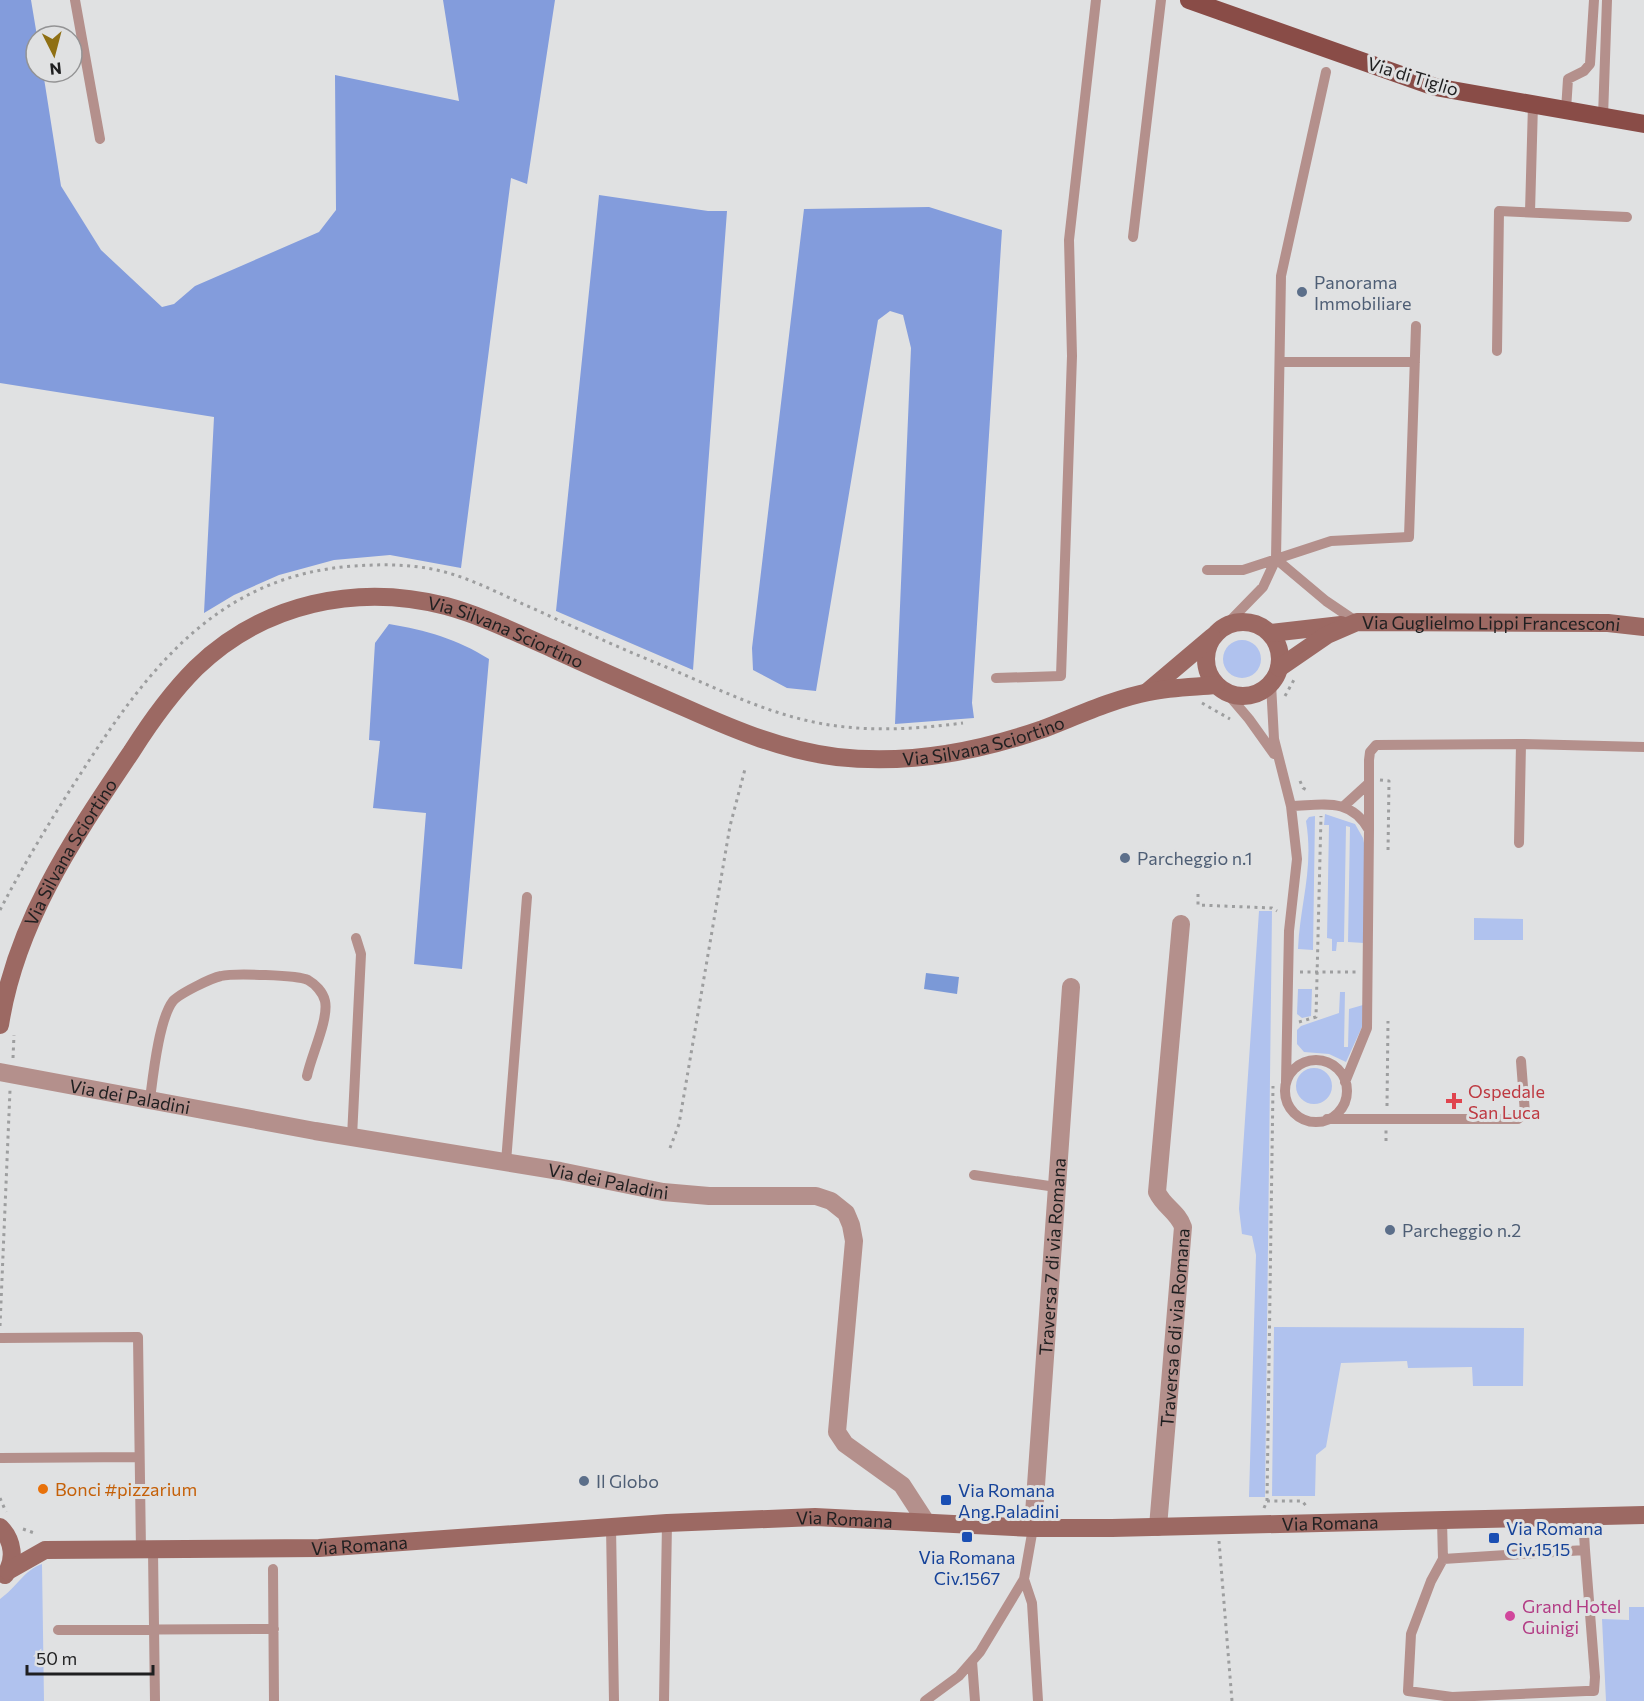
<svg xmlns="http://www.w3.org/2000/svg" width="1644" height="1701" font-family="Commissioner,sans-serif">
  <rect width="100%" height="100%" fill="#e0e1e2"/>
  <!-- green -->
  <path fill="#b0c2ee" d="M1223 659a19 19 0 1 1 38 0a19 19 0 1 1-38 0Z
    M1325,814L1355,824L1363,838L1365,848L1364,943L1348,942L1350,827L1346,826L1344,942H1337L1336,951H1332V939L1327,938L1329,825H1324Z
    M1315,816L1313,950L1298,949C1300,903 1314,869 1306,821L1309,817Z
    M1259,911H1272L1265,1497H1249L1256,1255L1252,1236L1242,1234L1239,1209Z
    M1474,918L1523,919V940H1474Z
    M1298,989H1312L1311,1016L1302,1018L1297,1014Z
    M1340,992H1345L1344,1047H1348L1349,1009L1363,1005L1362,1027L1346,1062L1329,1054L1304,1052L1297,1044V1030L1301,1026L1339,1013Z
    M1296 1086a18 18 0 1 1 36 0a18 18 0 1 1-36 0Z
    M1274,1327L1524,1328L1523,1386H1473L1472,1367L1408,1368L1407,1361L1341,1363L1326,1447L1316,1455L1315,1496H1272Z
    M42,1564L44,1701H0V1599C16,1588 24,1570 42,1564Z
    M1629,1607H1644V1701H1606L1602,1619L1629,1620Z"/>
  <!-- forest -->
  <path fill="#839cdc" d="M0,0H31L37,36L36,72H43L61,186L101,250L162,307L174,304L195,286L319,232L336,210L335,75L459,101L443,0H555L527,184L511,178L461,568L390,555L334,560L279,575L234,595L204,613L214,417L0,383Z
    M599,195L708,211H727L693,670L556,611Z
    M929,207L1002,230L972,703L974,718L895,724L911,348L903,315L890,311L878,320L816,691L787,688L753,670L752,648L804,209Z
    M389,624C426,630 457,639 489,659L462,969L414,964L426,813L373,808L380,741L369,740L375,643Z"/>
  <!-- water -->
  <path fill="#7b99d7" d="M926,973L959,977L957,994L924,989Z"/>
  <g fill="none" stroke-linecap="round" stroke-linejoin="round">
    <!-- path -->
    <path stroke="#9d9e9f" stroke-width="3" stroke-dasharray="3 4.5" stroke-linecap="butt" d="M1285,696L1295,678
      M1202,703L1230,719
      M1380,780L1389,781L1388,852
      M1300,781L1303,788L1309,791
      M1198,894V905L1272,908L1277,911
      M0,910C25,862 53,816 83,770C150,666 220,575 354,566C383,564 412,564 441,571C473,579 502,595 532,608C578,629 624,650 671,669C720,690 771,715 824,724C869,732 917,729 963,723
      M1300,972H1356
      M1299,1022L1316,1017L1321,816
      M13,1058L14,1035
      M1387,1106L1388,1021
      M1386,1141V1130
      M670,1148L679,1124L730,826L745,769
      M0,1326L10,1090
      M0,1498L6,1512
      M1267,1501L1273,1086
      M1264,1508L1267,1501H1302L1307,1507
      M23,1529L37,1534
      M1219,1541L1232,1701"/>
    <!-- lane -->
    <path stroke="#b4908c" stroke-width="10" d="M75,0L100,139
      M1566,110L1568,79L1584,71L1590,64L1594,0
      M1603,117L1607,0
      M1530,212L1533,104
      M1133,237L1161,0
      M1497,351L1499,211L1627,217
      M1280,362H1415
      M1276,559L1281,276L1326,72
      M1207,570H1243L1331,541L1409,537L1416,326
      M1225,626L1263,587L1276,559L1326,601L1357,622
      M996,678L1061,676L1072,356L1069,240L1096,0
      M1271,684L1274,739L1291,806L1297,859L1289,931L1286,1082
      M1226,692L1249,719L1274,754
      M1345,805L1368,784
      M1291,806C1324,805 1350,797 1369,830L1367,1028L1345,1082
      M1369,830V760L1370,752L1376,745L1521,744L1644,747
      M1519,843L1521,744
      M1285 1091a31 31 0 1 1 62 0a31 31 0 1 1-62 0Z
      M150,1099C153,1076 159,1019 173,1001C179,994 211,978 221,976C234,973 298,975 308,980C315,984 323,992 325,1001C329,1019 311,1056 307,1076
      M1327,1119H1518L1525,1113L1521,1061
      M352,1137L361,954L356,938
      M506,1162L527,897
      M974,1175L1056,1187
      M0,1338L138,1337L141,1551
      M0,1458L138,1457
      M1442,1521L1443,1559L1585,1550L1583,1517
      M611,1527L614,1701
      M153,1551L155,1701
      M1443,1559L1431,1581L1411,1634L1408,1691L1452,1697L1586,1691H1594L1595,1677L1585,1550
      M273,1569L274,1701
      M1024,1579L1032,1603L1038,1701
      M58,1630L274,1629
      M972,1661L975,1701
      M664,1701L667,1523
      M925,1701L959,1676L980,1652L1024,1579L1033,1528"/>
    <!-- street -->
    <g stroke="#b4908c" stroke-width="18">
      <path id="s1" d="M0,1072L315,1131L560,1171L663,1192L709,1196H816L831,1201L846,1213L851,1225L854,1241L837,1432L845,1444L902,1485L926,1522"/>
      <path id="s2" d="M1158,1527L1183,1227C1178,1212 1164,1207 1157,1192L1181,924"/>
      <path id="s3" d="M1033,1528L1071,987"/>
    </g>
    <!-- secondary -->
    <g stroke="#9c6963" stroke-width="18">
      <circle cx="1243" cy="659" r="37"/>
      <path d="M1271,633L1341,625"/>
      <path id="s4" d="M1279,668L1327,635L1357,622L1608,623L1644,627"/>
      <path d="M1147,692L1212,637"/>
      <path id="s5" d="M0,1025C16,921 75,836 132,751C151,721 171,693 196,668C263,603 357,583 446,606C483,616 516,633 551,648C596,669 642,689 688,709C735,730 785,751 837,757C907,765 977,752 1043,729C1077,716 1113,699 1149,692C1171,687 1194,687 1216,685"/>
      <path d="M0,1527C13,1540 16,1560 5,1575"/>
      <path id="s6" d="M8,1571L45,1550L319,1548L667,1523L815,1517L1033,1528H1112L1644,1515"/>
    </g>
    <!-- primary -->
    <path stroke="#894c47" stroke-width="18" d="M1189,0L1435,87L1644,124"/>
  </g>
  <!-- markers -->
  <g fill="#5c6f8a" stroke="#e0e1e2" stroke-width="2">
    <circle cx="1302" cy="292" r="6"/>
    <circle cx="1125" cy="858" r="6"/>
    <circle cx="1390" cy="1230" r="6"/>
    <circle cx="584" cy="1481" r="6"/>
  </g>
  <path fill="#e0444e" stroke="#e0e1e2" stroke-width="2" d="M1451 1092h6v6h6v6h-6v6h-6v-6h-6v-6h6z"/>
  <circle fill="#e8710a" stroke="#e0e1e2" stroke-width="2" cx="43" cy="1489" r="6"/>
  <g fill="#1a4fb4" stroke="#e0e1e2" stroke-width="2">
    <rect x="940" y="1494" width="12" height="12" rx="3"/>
    <rect x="961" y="1531" width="12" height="12" rx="3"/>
    <rect x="1488" y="1532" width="12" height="12" rx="3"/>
  </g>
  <circle fill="#d1479c" stroke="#e0e1e2" stroke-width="2" cx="1510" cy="1616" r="6"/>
  <g text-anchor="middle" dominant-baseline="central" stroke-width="6" stroke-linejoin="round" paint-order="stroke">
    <!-- street labels -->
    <g font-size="18" fill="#1f1f20" stroke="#e0e1e2">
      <text transform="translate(1413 76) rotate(17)">Via di Tiglio</text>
      <text stroke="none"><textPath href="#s4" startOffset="225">Via Guglielmo Lippi Francesconi</textPath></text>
      <text stroke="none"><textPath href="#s5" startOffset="746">Via Silvana Sciortino</textPath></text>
      <text stroke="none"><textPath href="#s5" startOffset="1250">Via Silvana Sciortino</textPath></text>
      <text stroke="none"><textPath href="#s5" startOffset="188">Via Silvana Sciortino</textPath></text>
      <text stroke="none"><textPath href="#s1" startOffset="132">Via dei Paladini</textPath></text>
      <text stroke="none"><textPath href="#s1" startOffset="618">Via dei Paladini</textPath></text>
      <text stroke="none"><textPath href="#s3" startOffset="272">Traversa 7 di via Romana</textPath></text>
      <text stroke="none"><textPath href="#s2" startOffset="200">Traversa 6 di via Romana</textPath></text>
      <text stroke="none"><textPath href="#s6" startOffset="843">Via Romana</textPath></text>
      <text stroke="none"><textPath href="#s6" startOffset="1329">Via Romana</textPath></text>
      <text stroke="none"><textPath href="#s6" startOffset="357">Via Romana</textPath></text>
    </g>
    <!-- service labels -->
    <g font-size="18" fill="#4e5e75" stroke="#e0e1e2" text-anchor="start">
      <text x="1314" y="282">Panorama<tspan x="1314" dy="21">Immobiliare</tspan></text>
      <text x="1137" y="858">Parcheggio n.1</text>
      <text x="1402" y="1230">Parcheggio n.2</text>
      <text x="596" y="1481">Il Globo</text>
    </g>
    <!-- health labels -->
    <g font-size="18" fill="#be3a42" stroke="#e0e1e2" text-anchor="start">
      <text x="1468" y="1091">Ospedale<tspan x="1468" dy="21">San Luca</tspan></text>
    </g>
    <!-- food labels -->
    <g font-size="18" fill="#c56008" stroke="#e0e1e2" text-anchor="start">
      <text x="55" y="1489">Bonci #pizzarium</text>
    </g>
    <!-- transit labels -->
    <g font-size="18" fill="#164399" stroke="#e0e1e2" text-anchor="start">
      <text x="958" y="1490">Via Romana<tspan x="958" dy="21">Ang.Paladini</tspan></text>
      <text x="1506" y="1528">Via Romana<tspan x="1506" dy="21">Civ.1515</tspan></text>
      <text x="967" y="1557" text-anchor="middle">Via Romana<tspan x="967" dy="21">Civ.1567</tspan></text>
    </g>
    <!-- hotel labels -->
    <g font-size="18" fill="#b23c85" stroke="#e0e1e2" text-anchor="start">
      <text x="1522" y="1606">Grand Hotel<tspan x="1522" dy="21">Guinigi</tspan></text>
    </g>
  </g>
  <!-- north arrow -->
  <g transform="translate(54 54) rotate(174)"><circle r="28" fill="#e0e1e2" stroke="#939394" stroke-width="1.5"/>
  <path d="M0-4.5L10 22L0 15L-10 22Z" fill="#8f7014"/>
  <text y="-9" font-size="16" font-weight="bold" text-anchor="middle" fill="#1f1f20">N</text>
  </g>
  <!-- scale -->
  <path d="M27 1665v9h126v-9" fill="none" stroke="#1f1f20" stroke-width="3"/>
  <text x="36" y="1665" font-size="18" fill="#1f1f20" stroke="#e0e1e2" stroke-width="4.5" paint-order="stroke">50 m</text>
</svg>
